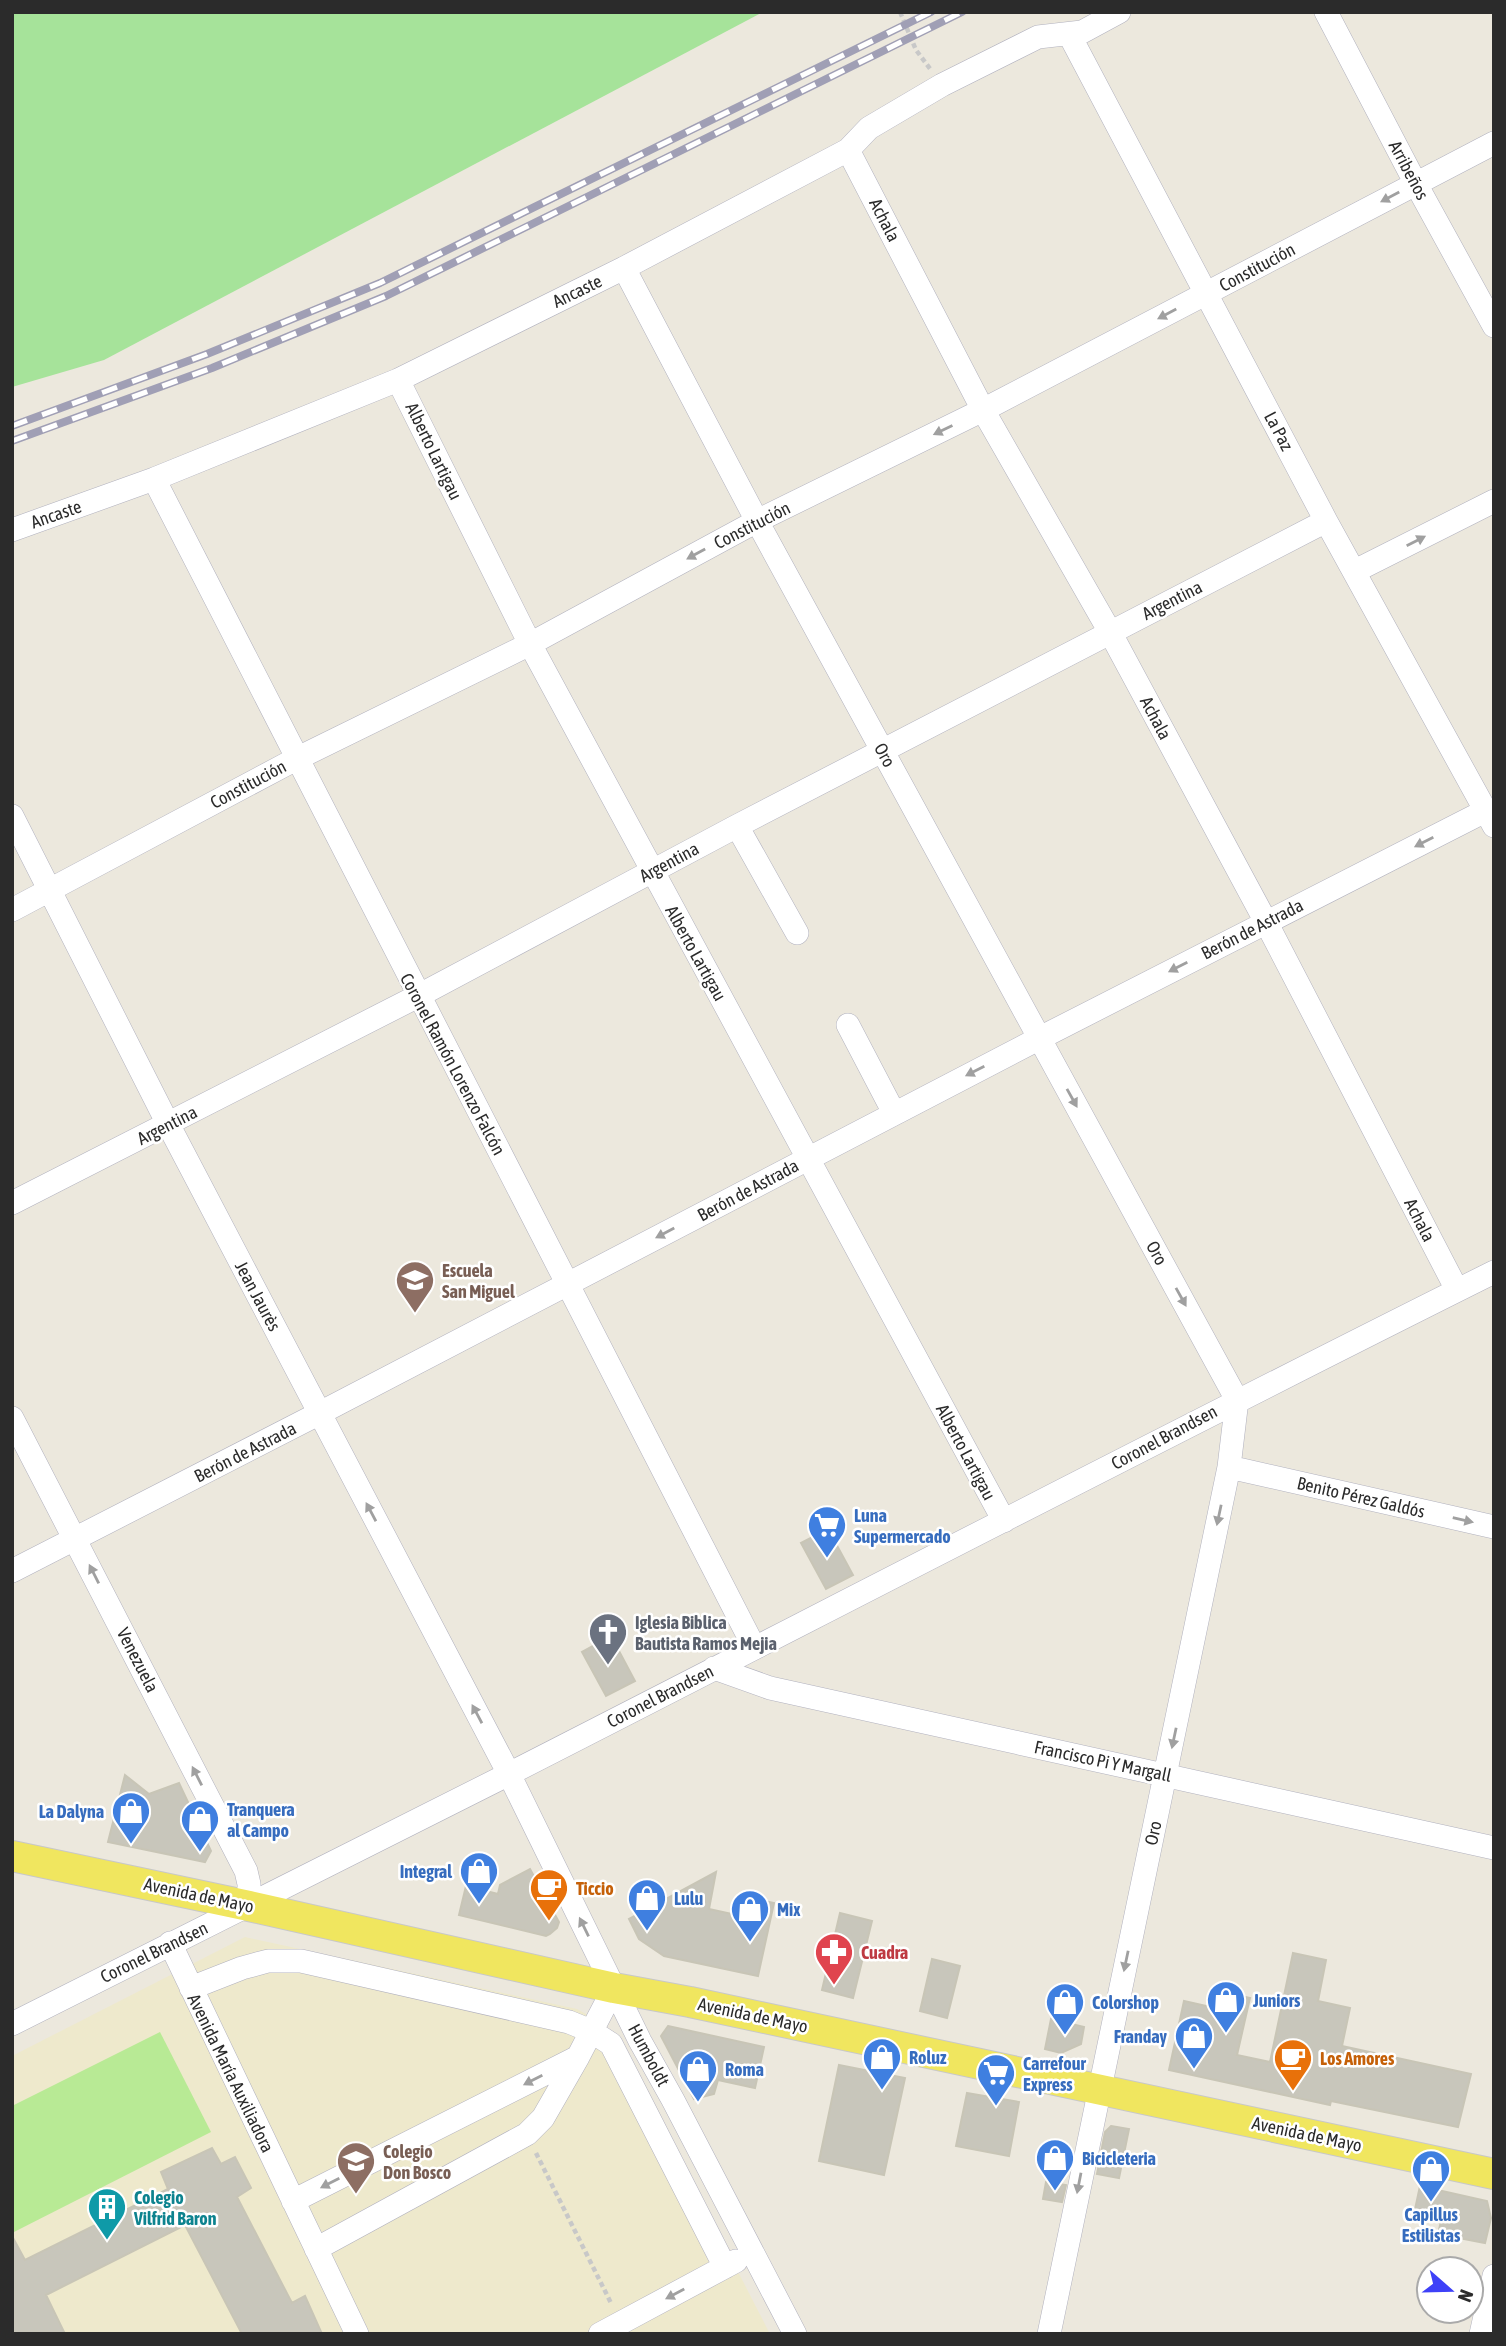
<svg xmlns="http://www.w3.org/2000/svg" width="1506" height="2346" font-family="'Asap Condensed',sans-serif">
  <rect width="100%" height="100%" fill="#ece8dd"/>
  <!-- education -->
  <path fill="#eee9cc" d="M245,1937L577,2009L597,2020L617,2036L770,2334H12V2056Z"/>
  <!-- green -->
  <path fill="#a6e39a" d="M12,12H763L104,360L12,387Z"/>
  <!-- pitch -->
  <path fill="#b8ea95" d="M160,2032L211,2132L12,2233V2106Z"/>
  <!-- building -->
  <path fill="#c8c6bb" stroke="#c8c5b6" stroke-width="2" d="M828,1529L853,1575L826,1589L801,1543Z
    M611,1636L635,1681L606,1696L582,1652Z
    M125,1775L149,1794L179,1783L211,1851L205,1862L108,1842Z
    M530,1869L559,1922L557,1928L550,1934L546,1936L459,1915L466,1886L498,1894L500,1885Z
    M716,1872L709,1909L741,1916L745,1897L774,1903L758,1976L664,1956L639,1939L629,1919Z
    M840,1913L872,1921L853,1998L822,1990Z
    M1293,1953L1326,1960L1318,2001L1350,2008L1342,2046L1471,2074L1458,2127L1331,2101L1330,2105L1169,2070L1184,2001L1215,2008L1219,1991L1250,1998L1237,2055L1270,2062Z
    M932,1959L960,1966L947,2018L920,2011Z
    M1051,2019L1084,2027L1081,2044L1061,2053L1045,2049Z
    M668,2026L764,2047L755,2088L718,2080L714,2094L694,2099L661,2036Z
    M839,2065L905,2078L884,2175L819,2161Z
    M967,2093L1019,2102L1009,2156L956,2146Z
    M1111,2126L1129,2129L1119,2178L1097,2174L1105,2132Z
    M212,2148L221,2164L235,2157L251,2188L237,2197L292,2303L305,2296L322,2334H242L185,2225L46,2295L65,2334H12V2236L25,2260L168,2189L161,2172Z
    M1046,2182L1066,2185L1062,2202L1043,2199Z
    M1420,2186L1487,2201L1491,2218L1485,2243L1438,2234L1441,2221L1414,2214Z"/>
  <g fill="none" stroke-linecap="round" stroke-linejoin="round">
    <!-- minor casing -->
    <g stroke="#b1b1be" stroke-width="24">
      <path id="minor" d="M1326,12L1416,184L1494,326
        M1069,34L1326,521L1494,826
        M848,150L983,410L1110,632L1266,922L1457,1290
        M624,268L757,521L1237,1400L1229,1467L1049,2334
        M398,380L530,644L1004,1521
        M154,479L754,1647
        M12,530L154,479L398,380L624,268L848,150L869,128L942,85L1038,37L1082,32L1119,12
        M1355,571L1494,501
        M12,816L168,1124L509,1774L640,2041L673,2100L795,2334
        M737,826L797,933
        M12,910L296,759L530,644L757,521L983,410L1494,143
        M848,1025L894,1113
        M12,1203L418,996L737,826L1326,521
        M12,1418L246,1871L249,1884V1906
        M1229,1467L1494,1527
        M12,1571L320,1413L1040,1038L1485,811
        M714,1668L770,1688L1494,1848
        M170,1943L357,2334
        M191,1988L242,1968L268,1961H301L569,2022L591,2031L611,2044L725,2267
        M12,2024C176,1940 341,1860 505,1776C834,1608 1163,1437 1494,1272
        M293,2201L578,2057L614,1988
        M316,2249L527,2134L543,2118L578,2057
        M600,2334L736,2261
        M1481,2334L1494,2276"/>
    </g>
    <!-- major casing -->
    <g stroke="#c8c8c8" stroke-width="32">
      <path id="major" d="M12,1856L249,1906L614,1988L690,2002L1494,2174"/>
    </g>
    <!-- path -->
    <path stroke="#c8c8c8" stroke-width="4.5" stroke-dasharray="5 3.5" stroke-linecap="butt" d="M900,12L916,50L931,70
      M536,2153L612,2305"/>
    <!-- minor -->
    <use href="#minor" stroke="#fff" stroke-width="23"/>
    <!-- major -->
    <use href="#major" stroke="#f0e65f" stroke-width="30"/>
    <!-- rail casing -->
    <g stroke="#a09fb5" stroke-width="8">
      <path id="rail" d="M12,426L207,354L380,283L931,12
        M12,441L212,368L386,296L962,12"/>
    </g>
    <!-- rail -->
    <use href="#rail" stroke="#fff" stroke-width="5" stroke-dasharray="16" stroke-linecap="butt"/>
  </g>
  <!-- one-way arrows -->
  <defs><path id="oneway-solid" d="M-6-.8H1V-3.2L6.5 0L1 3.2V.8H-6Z" transform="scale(1.75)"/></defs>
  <g fill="#a0a0a0">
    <use href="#oneway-solid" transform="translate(1390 197) rotate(152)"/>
    <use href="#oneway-solid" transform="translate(1167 314) rotate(152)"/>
    <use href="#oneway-solid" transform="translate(943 430) rotate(154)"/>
    <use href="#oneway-solid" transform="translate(1416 541) rotate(-27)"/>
    <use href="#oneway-solid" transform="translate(696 554) rotate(151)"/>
    <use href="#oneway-solid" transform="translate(1424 842) rotate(153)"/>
    <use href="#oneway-solid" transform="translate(1178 967) rotate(153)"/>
    <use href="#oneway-solid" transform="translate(975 1071) rotate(153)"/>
    <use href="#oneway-solid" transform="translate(1072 1098) rotate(61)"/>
    <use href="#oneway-solid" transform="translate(665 1233) rotate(152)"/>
    <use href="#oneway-solid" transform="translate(1181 1297) rotate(61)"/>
    <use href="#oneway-solid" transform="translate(371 1512) rotate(-118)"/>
    <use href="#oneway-solid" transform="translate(1219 1515) rotate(102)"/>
    <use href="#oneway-solid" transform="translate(1463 1520) rotate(13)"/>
    <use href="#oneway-solid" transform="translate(94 1574) rotate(-117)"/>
    <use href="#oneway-solid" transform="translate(477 1714) rotate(-118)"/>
    <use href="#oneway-solid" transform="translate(1174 1738) rotate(102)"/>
    <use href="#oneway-solid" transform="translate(197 1776) rotate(-117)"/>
    <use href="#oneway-solid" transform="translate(584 1927) rotate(-116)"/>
    <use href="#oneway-solid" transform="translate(1126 1961) rotate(102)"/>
    <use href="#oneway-solid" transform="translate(533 2080) rotate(153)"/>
    <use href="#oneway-solid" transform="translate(330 2183) rotate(153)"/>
    <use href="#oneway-solid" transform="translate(1079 2183) rotate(101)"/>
    <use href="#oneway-solid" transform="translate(675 2294) rotate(152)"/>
  </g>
  <!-- icons -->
  <defs>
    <g id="school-pin" transform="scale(2.0125)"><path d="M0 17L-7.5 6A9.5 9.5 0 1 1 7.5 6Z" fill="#8d6e63" stroke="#fff"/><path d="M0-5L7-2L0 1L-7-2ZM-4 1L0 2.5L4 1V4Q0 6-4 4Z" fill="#fff"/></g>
    <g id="supermarket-pin" transform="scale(2.0125)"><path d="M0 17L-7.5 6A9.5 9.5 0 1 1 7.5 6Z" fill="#3f7fe0" stroke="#fff"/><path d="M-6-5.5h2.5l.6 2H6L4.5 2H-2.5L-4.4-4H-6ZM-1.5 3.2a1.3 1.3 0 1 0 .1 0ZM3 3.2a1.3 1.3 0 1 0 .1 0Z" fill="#fff"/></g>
    <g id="church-pin" transform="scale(2.0125)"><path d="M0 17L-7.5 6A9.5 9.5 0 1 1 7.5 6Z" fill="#6b7280" stroke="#fff"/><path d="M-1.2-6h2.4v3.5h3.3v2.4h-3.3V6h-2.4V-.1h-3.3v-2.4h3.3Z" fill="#fff"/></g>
    <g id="shop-pin" transform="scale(2.0125)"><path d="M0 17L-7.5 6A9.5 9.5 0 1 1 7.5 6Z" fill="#3f7fe0" stroke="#fff"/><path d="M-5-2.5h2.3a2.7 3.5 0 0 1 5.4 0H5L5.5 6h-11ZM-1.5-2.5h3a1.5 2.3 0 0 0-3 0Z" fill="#fff"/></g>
    <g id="cafe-pin" transform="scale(2.0125)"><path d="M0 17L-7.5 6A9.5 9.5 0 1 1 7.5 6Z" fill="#e8710a" stroke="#fff"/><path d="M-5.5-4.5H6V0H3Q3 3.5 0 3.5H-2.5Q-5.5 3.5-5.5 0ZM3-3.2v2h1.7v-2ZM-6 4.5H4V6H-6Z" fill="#fff"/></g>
    <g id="pharmacy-pin" transform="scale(2.0125)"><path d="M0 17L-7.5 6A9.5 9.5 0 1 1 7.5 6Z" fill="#e0444e" stroke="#fff"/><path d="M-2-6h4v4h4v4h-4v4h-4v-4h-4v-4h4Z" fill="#fff"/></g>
    <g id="building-pin" transform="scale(2.0125)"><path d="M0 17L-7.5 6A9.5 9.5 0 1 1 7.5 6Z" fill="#0f9aa8" stroke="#fff"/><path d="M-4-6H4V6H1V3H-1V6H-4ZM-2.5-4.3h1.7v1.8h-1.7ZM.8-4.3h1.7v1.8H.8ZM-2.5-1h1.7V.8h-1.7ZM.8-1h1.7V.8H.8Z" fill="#fff"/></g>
  </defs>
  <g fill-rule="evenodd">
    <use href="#school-pin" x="415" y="1280"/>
    <use href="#supermarket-pin" x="827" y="1525"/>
    <use href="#church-pin" x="608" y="1632"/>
    <use href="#shop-pin" x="131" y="1811"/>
    <use href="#shop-pin" x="200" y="1819"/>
    <use href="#shop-pin" x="479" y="1871"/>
    <use href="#cafe-pin" x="549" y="1888"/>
    <use href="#shop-pin" x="647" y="1898"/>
    <use href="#shop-pin" x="750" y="1909"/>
    <use href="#pharmacy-pin" x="834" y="1952"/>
    <use href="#shop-pin" x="1226" y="2000"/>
    <use href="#shop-pin" x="1065" y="2002"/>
    <use href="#shop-pin" x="1194" y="2036"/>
    <use href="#shop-pin" x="882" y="2057"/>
    <use href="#cafe-pin" x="1293" y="2058"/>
    <use href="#shop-pin" x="698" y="2069"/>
    <use href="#supermarket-pin" x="996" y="2073"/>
    <use href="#shop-pin" x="1055" y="2158"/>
    <use href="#school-pin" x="356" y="2161"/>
    <use href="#shop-pin" x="1431" y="2169"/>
    <use href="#building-pin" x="107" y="2207"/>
  </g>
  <g text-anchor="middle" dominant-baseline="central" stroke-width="5" stroke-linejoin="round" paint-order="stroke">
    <!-- street labels -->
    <g font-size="18" fill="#2b2b2b" stroke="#fff">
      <text transform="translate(1409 170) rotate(62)">Arribeños</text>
      <text transform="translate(885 220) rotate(63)">Achala</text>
      <text transform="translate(1257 267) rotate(-28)">Constitución</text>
      <text transform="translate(577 291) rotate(-26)">Ancaste</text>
      <text transform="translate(1279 431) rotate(62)">La Paz</text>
      <text transform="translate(434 451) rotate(64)">Alberto Lartigau</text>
      <text transform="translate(56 514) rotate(-19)">Ancaste</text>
      <text transform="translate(752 525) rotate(-27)">Constitución</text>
      <text transform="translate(1172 600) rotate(-27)">Argentina</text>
      <text transform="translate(1156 718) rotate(62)">Achala</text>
      <text transform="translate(885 755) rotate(61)">Oro</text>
      <text transform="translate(248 784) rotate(-28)">Constitución</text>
      <text transform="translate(669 862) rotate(-28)">Argentina</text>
      <text transform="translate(1252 929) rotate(-27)">Berón de Astrada</text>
      <text transform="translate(696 953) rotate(61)">Alberto Lartigau</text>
      <text transform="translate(453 1064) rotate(62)">Coronel Ramón Lorenzo Falcón</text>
      <text transform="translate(167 1125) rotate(-27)">Argentina</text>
      <text transform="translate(748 1190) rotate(-28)">Berón de Astrada</text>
      <text transform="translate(1420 1220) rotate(63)">Achala</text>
      <text transform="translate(1157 1253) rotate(61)">Oro</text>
      <text transform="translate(258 1296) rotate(62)">Jean Jaurès</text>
      <text transform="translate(1164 1437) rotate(-28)">Coronel Brandsen</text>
      <text transform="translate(245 1452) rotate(-27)">Berón de Astrada</text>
      <text transform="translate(966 1452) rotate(62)">Alberto Lartigau</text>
      <text transform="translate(1361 1497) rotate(13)">Benito Pérez Galdós</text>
      <text transform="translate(138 1660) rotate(63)">Venezuela</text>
      <text transform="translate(660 1696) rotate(-27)">Coronel Brandsen</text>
      <text transform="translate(1103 1761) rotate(12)">Francisco Pi Y Margall</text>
      <text transform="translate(1153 1833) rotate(-78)">Oro</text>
      <text transform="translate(199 1895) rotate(12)">Avenida de Mayo</text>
      <text transform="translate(154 1952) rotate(-26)">Coronel Brandsen</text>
      <text transform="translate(753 2015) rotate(12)">Avenida de Mayo</text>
      <text transform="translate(649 2055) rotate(62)">Humboldt</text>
      <text transform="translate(231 2073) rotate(64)">Avenida María Auxiliadora</text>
      <text transform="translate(1307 2134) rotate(12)">Avenida de Mayo</text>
    </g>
    <!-- education labels -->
    <g font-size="18" font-weight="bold" fill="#785e54" stroke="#fff" text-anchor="start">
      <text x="442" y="1270">Escuela<tspan x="442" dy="21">San Miguel</tspan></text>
      <text x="383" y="2151">Colegio<tspan x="383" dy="21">Don Bosco</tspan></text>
    </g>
    <!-- shop labels -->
    <g font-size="18" font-weight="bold" fill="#366cbe" stroke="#fff" text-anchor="start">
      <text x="854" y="1515">Luna<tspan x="854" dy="21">Supermercado</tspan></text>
      <text x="227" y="1809">Tranquera<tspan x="227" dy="21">al Campo</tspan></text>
      <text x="104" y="1811" text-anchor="end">La Dalyna</text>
      <text x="452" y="1871" text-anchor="end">Integral</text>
      <text x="674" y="1898">Lulu</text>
      <text x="777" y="1909">Mix</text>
      <text x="1253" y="2000">Juniors</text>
      <text x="1092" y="2002">Colorshop</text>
      <text x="1167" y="2036" text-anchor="end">Franday</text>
      <text x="909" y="2057">Roluz</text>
      <text x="1023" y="2063">Carrefour<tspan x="1023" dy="21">Express</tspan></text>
      <text x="725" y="2069">Roma</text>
      <text x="1082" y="2158">Bicicleteria</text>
      <text x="1431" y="2214" text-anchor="middle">Capillus<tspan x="1431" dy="21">Estilistas</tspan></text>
    </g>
    <!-- worship labels -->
    <g font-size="18" font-weight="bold" fill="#5b616d" stroke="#fff" text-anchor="start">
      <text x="635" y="1622">Iglesia Biblica<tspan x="635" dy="21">Bautista Ramos Mejia</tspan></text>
    </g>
    <!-- food labels -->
    <g font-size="18" font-weight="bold" fill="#c56008" stroke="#fff" text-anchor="start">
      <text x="576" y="1888">Ticcio</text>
      <text x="1320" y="2058">Los Amores</text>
    </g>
    <!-- health labels -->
    <g font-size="18" font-weight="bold" fill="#be3a42" stroke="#fff" text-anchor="start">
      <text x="861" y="1952">Cuadra</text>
    </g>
    <!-- culture labels -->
    <g font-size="18" font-weight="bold" fill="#0d838f" stroke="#fff" text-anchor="start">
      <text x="134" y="2197">Colegio<tspan x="134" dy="21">Vilfrid Baron</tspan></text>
    </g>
  </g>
  <!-- border -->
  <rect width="1506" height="2346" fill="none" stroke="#2b2b2b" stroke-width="28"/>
  <!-- north arrow -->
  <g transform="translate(1450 2290) rotate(110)"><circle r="33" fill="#ffffff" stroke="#aaaaaa" stroke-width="2"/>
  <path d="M0-5L12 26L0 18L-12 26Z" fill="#3e41f8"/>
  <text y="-10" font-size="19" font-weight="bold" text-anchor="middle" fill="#2b2b2b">N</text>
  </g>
</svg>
